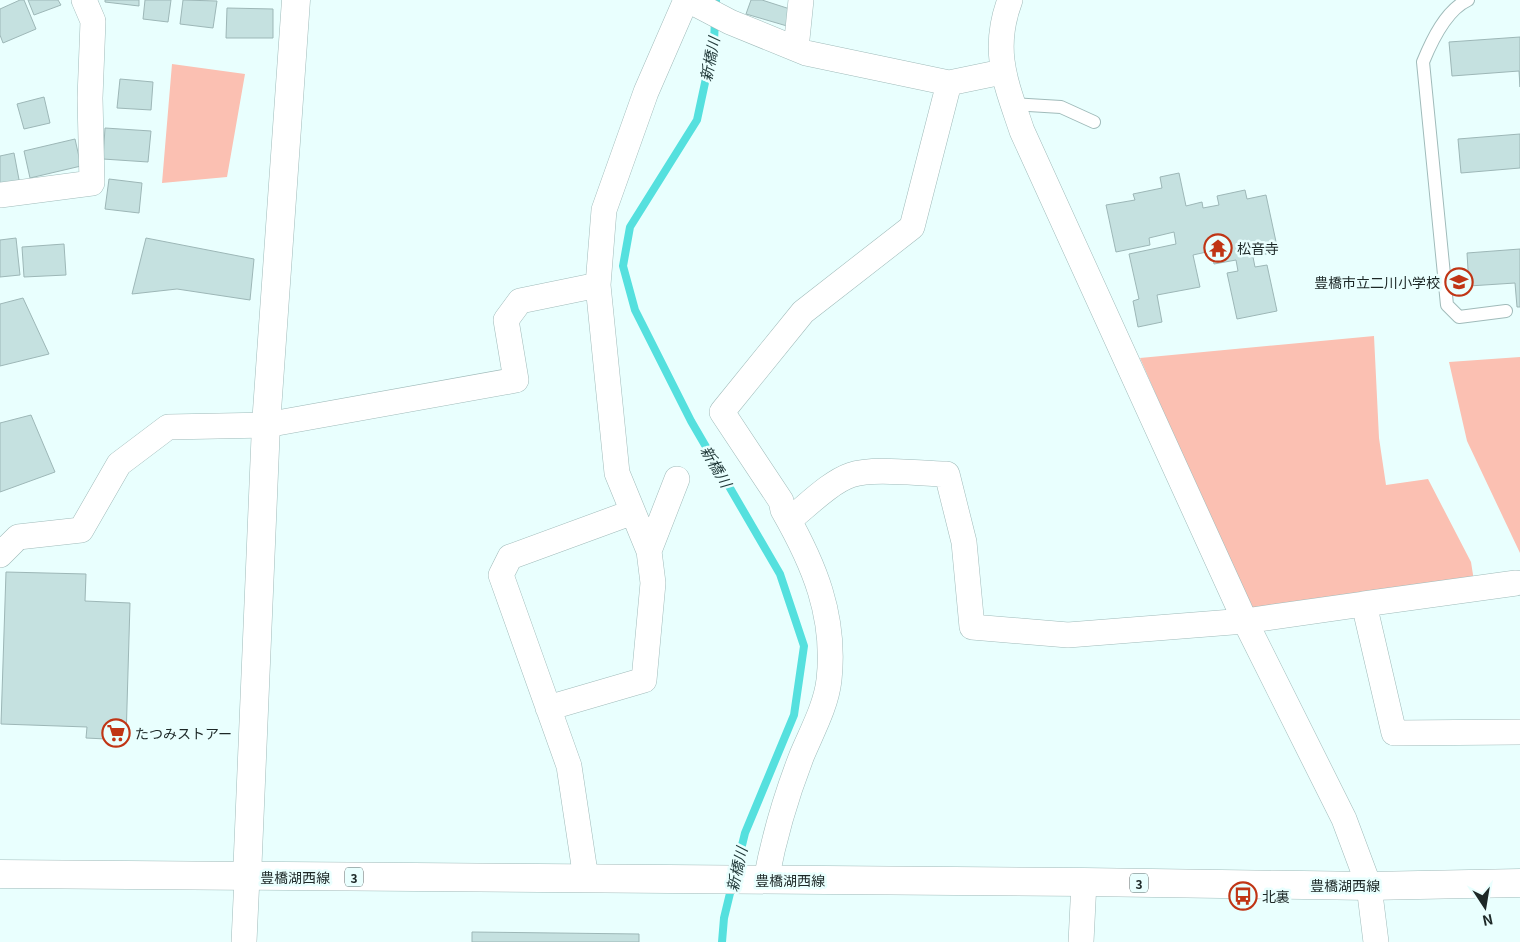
<svg xmlns="http://www.w3.org/2000/svg" width="1520" height="942" font-family="Georgia,'Noto Sans JP',serif">
  <rect width="100%" height="100%" fill="#e9fffe"/>
  <!-- green -->
  <path fill="#fbc0b2" d="M172,64L245,74L227,177L162,183Z
    M1374,336L1379,438L1386,485L1428,479L1471,562L1474,581L1250,611L1140,358Z
    M1520,357V553L1467,441L1449,362Z"/>
  <g fill="none" stroke-linecap="round" stroke-linejoin="round">
    <!-- stream -->
    <path stroke="#55e0de" stroke-width="8" d="M716,0L714,41L697,120L630,227L623,266L635,310L691,421L780,574L804,646L794,715L745,833L735,874
      M722,942L724,918L732,885"/>
  </g>
  <!-- building -->
  <path fill="#c5e1e0" stroke="#9db7b7" d="M20,0H24L36,29L3,43L0,35V9Z
    M28,0H58L61,5L34,15Z
    M105,0H139V6L105,2Z
    M145,0H171L168,22L143,19Z
    M183,0L217,1L213,28L180,24Z
    M751,0H762L793,10L787,26L746,14Z
    M227,8L273,9V38H226Z
    M1520,37V87L1519,71L1452,76L1449,42Z
    M120,79L153,82L151,110L117,108Z
    M44,97L50,123L24,129L17,104Z
    M105,128L151,131L148,162L103,159Z
    M1520,134V168L1461,173L1458,139Z
    M75,139L81,166L30,178L24,151Z
    M14,153L20,185L0,189V156Z
    M1179,173L1186,206L1202,202L1203,208L1219,205L1217,196L1245,190L1247,199L1266,195L1278,251L1253,257L1255,267L1267,265L1277,311L1237,319L1227,273L1238,271L1236,260L1214,264L1211,251L1193,255L1200,287L1157,295L1162,322L1138,327L1133,301L1139,299L1129,254L1176,244L1174,232L1149,238L1150,245L1116,252L1106,205L1135,200L1133,194L1162,188L1160,177Z
    M109,179L142,183L139,213L105,209Z
    M16,238L20,275L0,277V240Z
    M146,238L254,259L250,300L177,289L132,294Z
    M64,244L66,275L24,277L22,247Z
    M1520,249V307H1517L1515,283L1469,286L1467,253Z
    M23,298L49,354L0,366V304Z
    M31,415L55,472L0,492V423Z
    M6,572L86,574L85,601L130,603L126,740L86,738L87,727L1,724Z
    M472,932L639,934V942H472Z"/>
  <g fill="none" stroke-linecap="round" stroke-linejoin="round">
    <!-- service casing -->
    <g stroke="#a0bbba" stroke-width="14">
      <path id="service" d="M1468,0C1446,10 1432,40 1423,62L1447,305L1459,317L1506,311
        M1013,104L1061,107L1094,122"/>
    </g>
    <!-- minor casing -->
    <g stroke="#a0bbba" stroke-width="26">
      <path id="minor" d="M688,0L730,22L806,53L949,83L1002,72
        M1010,0C991,51 1006,83 1022,131L1245,621L1344,819L1369,886L1376,942
        M794,48L797,39L801,0
        M0,195L92,183L90,98L93,21L84,0
        M789,520C806,507 830,482 851,475C874,467 921,474 947,474L964,542L972,627L1068,635L1245,621L1364,604L1394,733L1520,732
        M649,551L677,479
        M0,555L18,537L81,530L119,464L168,427L266,425L516,380L506,320L520,301L598,285
        M1364,604L1516,583
        M548,708L644,680L653,583L649,551L633,512
        M586,879L569,766L501,575L510,557L633,512L617,473L598,285L604,210L646,92L686,0
        M766,880C774,837 786,796 802,755C812,731 826,706 829,680C836,616 814,564 783,510L781,501L722,412L803,312L912,227L949,83
        M244,942L247,877
        M1081,942L1084,882"/>
    </g>
    <!-- tertiary casing -->
    <g stroke="#a0bbba" stroke-width="29">
      <path id="tertiary" d="M247,877L266,425L296,0"/>
    </g>
    <!-- primary casing -->
    <g stroke="#a0bbba" stroke-width="29">
      <path id="primary" d="M0,874L1084,882L1369,886L1520,883"/>
    </g>
    <!-- service -->
    <use href="#service" stroke="#fff" stroke-width="12"/>
    <!-- minor -->
    <use href="#minor" stroke="#fff" stroke-width="25"/>
    <!-- tertiary -->
    <use href="#tertiary" stroke="#fff" stroke-width="28"/>
    <!-- primary -->
    <use href="#primary" stroke="#fff" stroke-width="28"/>
  </g>
  <!-- icons -->
  <defs>
    <g id="temple-ring" transform="scale(1.4375)"><circle r="9.5" fill="#e9fffe" stroke="#c03515" stroke-width="1.5"/><path d="M0-6L5-2H3V0L6.5 2.5H4V6H1.5V3h-3V6H-4V2.5H-6.5L-3 0V-2H-5Z" fill="#c03515"/></g>
    <g id="school-ring" transform="scale(1.4375)"><circle r="9.5" fill="#e9fffe" stroke="#c03515" stroke-width="1.5"/><path d="M0-5L7-2L0 1L-7-2ZM-4 1L0 2.5L4 1V4Q0 6-4 4Z" fill="#c03515"/></g>
    <g id="supermarket-ring" transform="scale(1.4375)"><circle r="9.5" fill="#e9fffe" stroke="#c03515" stroke-width="1.5"/><path d="M-6-5.5h2.5l.6 2H6L4.5 2H-2.5L-4.4-4H-6ZM-1.5 3.2a1.3 1.3 0 1 0 .1 0ZM3 3.2a1.3 1.3 0 1 0 .1 0Z" fill="#c03515"/></g>
    <g id="bus-ring" transform="scale(1.4375)"><circle r="9.5" fill="#e9fffe" stroke="#c03515" stroke-width="1.5"/><path d="M-5-6H5V4H4V6H2V4H-2V6H-4V4H-5ZM-3.5-4V0h7V-4ZM-3.5 1.2v1.5H-2V1.2ZM2 1.2v1.5H3.5V1.2Z" fill="#c03515"/></g>
  </defs>
  <g fill-rule="evenodd">
    <use href="#temple-ring" x="1218" y="248"/>
    <use href="#school-ring" x="1459" y="282"/>
    <use href="#supermarket-ring" x="116" y="733"/>
    <use href="#bus-ring" x="1243" y="896"/>
  </g>
  <g text-anchor="middle" dominant-baseline="central" stroke-width="5" stroke-linejoin="round" paint-order="stroke">
    <!-- shield labels -->
    <g fill="#e9fffe" stroke="#5a6868" stroke-width="1">
      <rect x="345" y="867.5" width="18" height="19" rx="4"/>
      <rect x="1130" y="873.5" width="18" height="19" rx="4"/>
    </g>
    <g font-size="12" font-weight="bold" fill="#1d2827">
      <text x="354" y="877">3</text>
      <text x="1139" y="883">3</text>
    </g>
    <!-- poi labels -->
    <g font-size="14" fill="#1d2827" stroke="#e9fffe" text-anchor="start">
      <text x="1237" y="248">松音寺</text>
      <text x="1440" y="282" text-anchor="end">豊橋市立二川小学校</text>
      <text x="135" y="733">たつみストアー</text>
      <text x="1262" y="896">北裏</text>
    </g>
    <!-- street labels -->
    <g font-size="14" fill="#1d2827" stroke="#e9fffe">
      <text x="295" y="877">豊橋湖西線</text>
      <text x="790" y="880">豊橋湖西線</text>
      <text x="1345" y="885">豊橋湖西線</text>
    </g>
    <!-- water labels -->
    <g font-size="15" font-style="italic" fill="#1f3737" stroke="#e9fffe">
      <text transform="translate(709 59) rotate(-79)">新橋川</text>
      <text transform="translate(717 466) rotate(60)">新橋川</text>
      <text transform="translate(736 869) rotate(-77)">新橋川</text>
    </g>
  </g>
  <!-- north arrow -->
  <g transform="translate(1485 907) rotate(168)" stroke="#e9fffe" stroke-width="4" paint-order="stroke">
  <path d="M0-4L9 19L0 12L-9 19Z" fill="#1d2827"/>
  <text y="-8" font-size="14" font-weight="bold" text-anchor="middle" fill="#1d2827">N</text>
  </g>
</svg>
